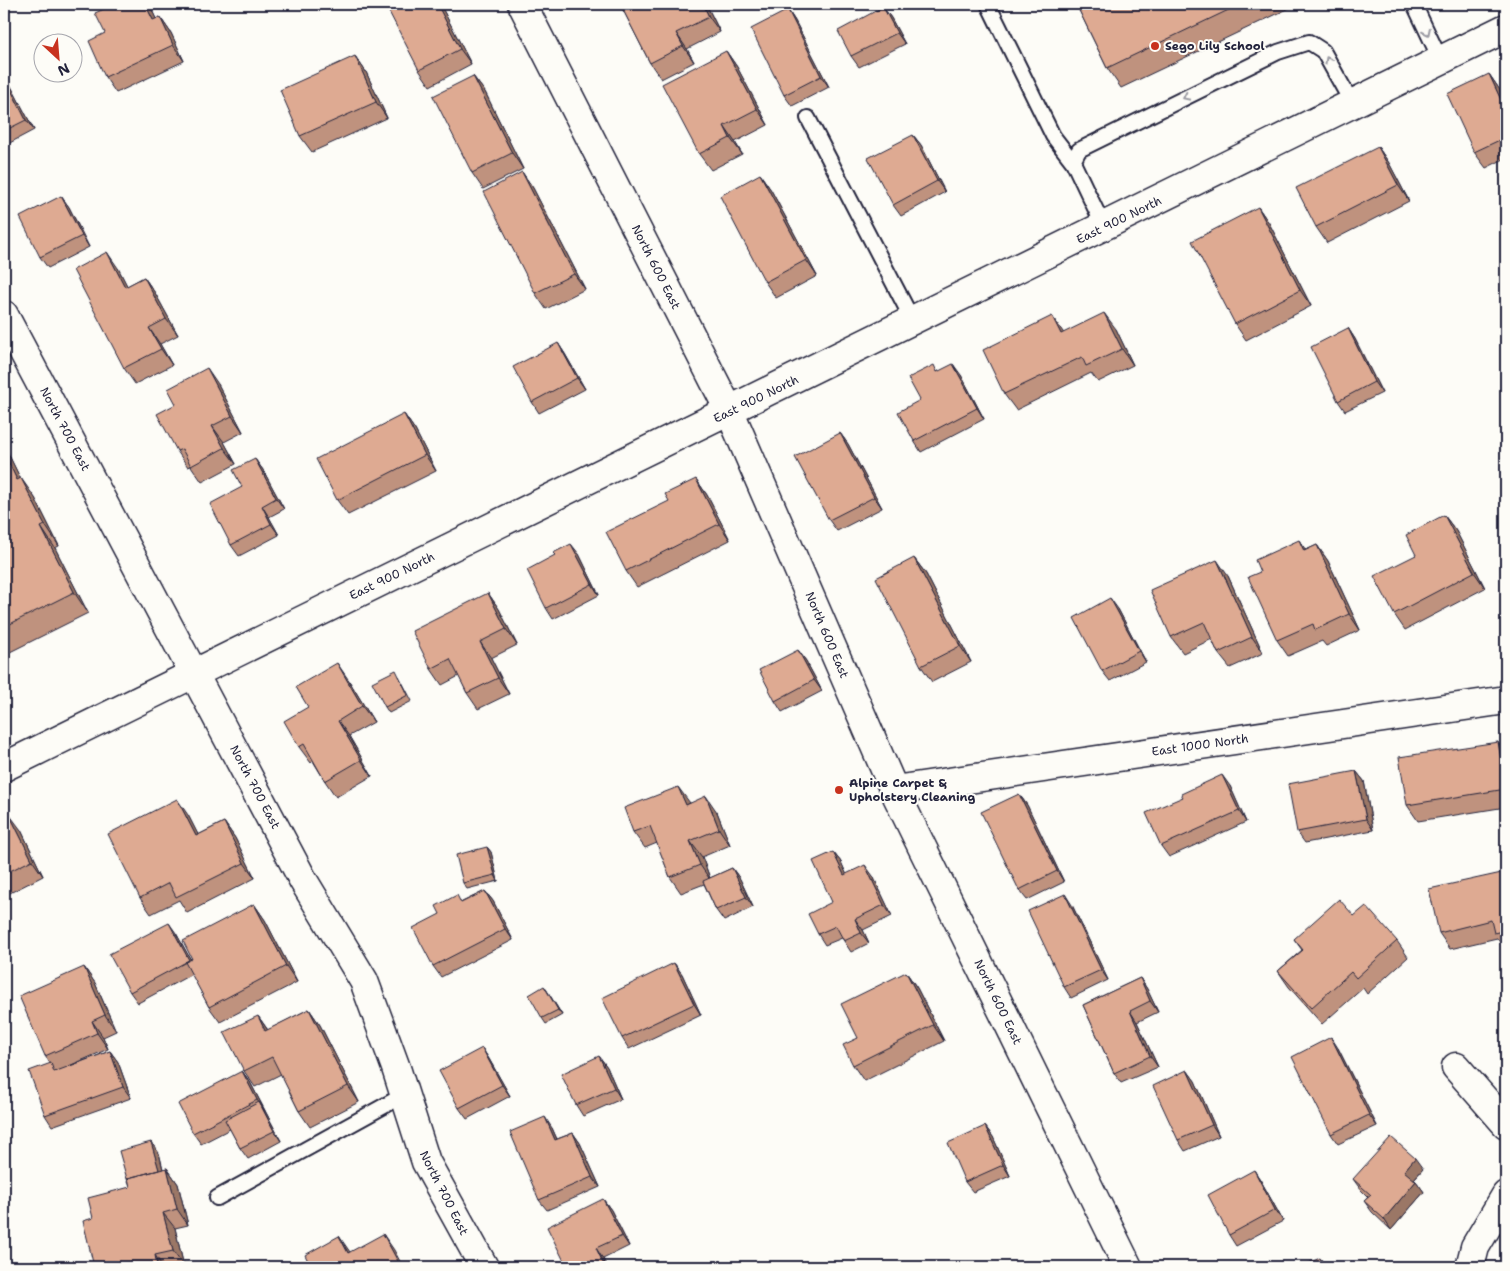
<svg xmlns="http://www.w3.org/2000/svg" width="1510" height="1271" font-family="'Shantell Sans',sans-serif">
  <rect width="100%" height="100%" fill="#fdfcf7"/>
  <filter id="ink" filterUnits="userSpaceOnUse"><feTurbulence type="fractalNoise" baseFrequency=".02" numOctaves="2"/><feDisplacementMap in="SourceGraphic" scale="10" xChannelSelector="R" yChannelSelector="G"/><feConvolveMatrix kernelMatrix="1 2 1 2 8 2 1 2 1" color-interpolation-filters="sRGB"/></filter>
  <g filter="url(#ink)">
    <g fill="none" stroke-linecap="round" stroke-linejoin="round">
      <!-- lane casing -->
      <g stroke="#22223b" stroke-width="18">
        <path id="lane" d="M988,4L1053,136L1073,162L1104,227
          M1414,4L1441,61
          M808,118L913,321
          M1073,162L1079,150L1278,52L1309,42L1323,51L1352,103
          M217,1198L404,1095"/>
      </g>
      <!-- street casing -->
      <g stroke="#22223b" stroke-width="31">
        <path id="street" d="M4,315L303,880L364,981L396,1068L426,1162L484,1267
          M894,790L1506,700
          M1456,1067L1506,1124
          M1470,1267L1475,1247L1506,1195"/>
      </g>
      <!-- secondary casing -->
      <g stroke="#22223b" stroke-width="31">
        <path id="secondary" d="M522,4L730,412L894,790L1128,1267
          M4,767L1506,28"/>
      </g>
      <!-- lane -->
      <use href="#lane" stroke="#fdfcf7" stroke-width="14"/>
      <!-- street -->
      <use href="#street" stroke="#fdfcf7" stroke-width="28"/>
      <!-- secondary -->
      <use href="#secondary" stroke="#fdfcf7" stroke-width="28"/>
    </g>
    <!-- wall -->
    <path fill="#bf927e" stroke="#22223b" d="M440,4L471,64L430,86L419,70Z
      M620,4H706L720,32L687,49L694,62L661,79L650,63Z
      M1076,4H1298L1121,88L1107,68Z
      M883,7L891,18L905,44L859,67L851,56Z
      M151,8L156,19L160,17L171,33L184,61L116,93L105,77V33Z
      M788,10L795,21L829,87L792,106L784,95Z
      M726,51L737,67L768,125L735,142L742,154L711,170L699,154Z
      M355,56L366,72L387,118L312,152L300,136Z
      M4,73L34,130L4,146Z
      M1489,74L1500,90L1504,98L1506,97V158L1486,168L1474,152Z
      M473,76L485,92L523,169L483,189L472,173Z
      M913,135L921,145L945,192L901,216L893,205Z
      M1378,147L1389,163L1409,201L1327,243L1316,227Z
      M522,172L533,188L585,289L546,309L535,293Z
      M760,174L771,190L817,276L776,298L765,282Z
      M61,196L69,207L89,247L48,268L40,257Z
      M1258,207L1269,223L1311,306L1246,340L1235,324Z
      M118,268L127,286L144,277L155,293L178,335L160,344L172,365L135,384L124,368Z
      M1348,328L1355,339L1382,393L1345,411L1338,401Z
      M1116,329L1133,365L1098,382L1091,373L1016,410L1004,394L1063,333Z
      M558,343L565,354L585,389L539,413L532,402Z
      M938,371L961,375L984,419L921,452L914,441L920,400Z
      M218,384L243,432L224,442L236,464L202,482L191,466L188,467L177,451Z
      M404,414L415,430L436,471L348,515L337,500Z
      M840,433L848,444L882,508L837,531L829,520Z
      M4,445L20,478L35,498L59,546L55,548L88,613L4,655Z
      M255,459L263,470L284,509L269,517L279,535L239,556L231,545L242,487Z
      M696,479L707,495L730,540L637,587L626,571Z
      M1444,515L1456,531L1485,588L1405,630L1394,614L1416,555Z
      M1317,545L1328,561L1360,630L1326,646L1322,641L1288,656L1277,640L1306,550Z
      M579,554L599,595L553,619L546,608Z
      M914,558L926,574L971,662L932,682L921,666Z
      M1228,576L1263,653L1230,668L1218,653L1212,639L1183,653L1171,637Z
      M488,593L499,609L517,645L491,658L509,694L478,709L467,693L459,676L442,685L431,669Z
      M1118,609L1146,662L1110,681L1102,671Z
      M798,650L806,661L822,691L782,712L775,701Z
      M399,676L412,701L389,713L385,707Z
      M348,679L374,722L349,736L372,776L336,797L325,781L313,761L311,763L299,747L308,707Z
      M1498,742L1506,754V807L1418,821L1407,805Z
      M1356,771L1364,781L1373,830L1305,843L1297,832Z
      M1230,786L1246,822L1169,857L1161,846L1183,797Z
      M1019,794L1027,805L1064,882L1027,900L1019,890Z
      M690,803L717,812L730,845L702,857L710,878L732,868L740,879L753,907L724,921L716,910L704,884L681,893L670,877L657,843L645,848L633,832Z
      M188,815L198,835L224,822L235,838L255,878L187,913L179,900L151,914L140,898Z
      M4,817L21,830L43,876L4,896Z
      M487,847L491,852L498,881L467,889L463,883Z
      M833,852L841,862L846,874L873,876L892,916L863,930L869,943L851,952L842,938L825,945L818,934L832,902Z
      M1506,872V948L1505,949L1497,938L1450,949L1439,933Z
      M485,891L493,901L513,940L441,977L433,966L462,902Z
      M254,904L265,920L297,982L220,1022L209,1007L192,974L138,1003L130,992L176,933L190,959Z
      M1072,905L1108,980L1071,998L1064,987Z
      M1354,916L1397,941L1408,957L1367,994L1363,988L1322,1024L1289,987L1278,971L1302,950L1294,939Z
      M674,963L682,974L701,1015L629,1049L622,1038Z
      M84,967L95,983L116,1031L103,1037L108,1049L69,1066L110,1051L118,1062L131,1098L52,1126L45,1115L50,1063L45,1056Z
      M906,972L917,988L944,1041L864,1081L853,1065L858,1038Z
      M1140,978L1147,989L1158,1012L1137,1022L1158,1067L1121,1083L1114,1073L1083,1005Z
      M544,986L562,1015L546,1024L542,1018Z
      M309,1009L320,1025L359,1102L310,1127L299,1111L281,1074L255,1087L244,1071L258,1016L268,1030Z
      M482,1048L489,1059L510,1096L467,1119L459,1108Z
      M1338,1048L1377,1126L1338,1144L1331,1134Z
      M599,1056L607,1067L621,1099L583,1116L576,1105Z
      M1187,1070L1195,1081L1219,1136L1185,1151L1178,1140Z
      M242,1071L250,1082L281,1141L248,1159L240,1148L230,1129L201,1144L193,1133Z
      M985,1126L993,1137L1010,1176L973,1192L965,1182Z
      M552,1128L557,1139L573,1133L580,1143L600,1187L547,1210L539,1200Z
      M159,1153L163,1169L167,1168L178,1184L188,1225L175,1228L184,1267H94L93,1218L130,1187L129,1183L127,1179Z
      M1423,1169L1414,1179L1416,1181L1424,1192L1391,1230L1372,1212L1364,1201L1368,1197L1361,1190L1353,1179Z
      M1254,1170L1261,1181L1283,1221L1236,1246L1229,1235Z
      M603,1199L611,1210L629,1246L603,1259L607,1267H567Z"/>
    <!-- shaded-wall -->
    <path fill="#9b7766" stroke="#22223b" d="M145,4H148L151,8L164,36L153,20Z
      M437,4H440L471,64L460,49Z
      M703,4H706L720,32L709,17Z
      M883,7L891,18L905,44L897,33Z
      M788,10L795,21L829,87L821,76Z
      M160,17L171,33L184,61L173,45Z
      M676,33L687,49L694,62L683,46Z
      M726,51L737,67L768,125L757,109Z
      M355,56L366,72L387,118L376,102Z
      M4,73L34,130L26,120L4,76Z
      M1489,74L1500,90L1506,103L1501,100Z
      M473,76L485,92L523,169L512,153Z
      M724,126L735,142L742,154L730,138Z
      M913,135L921,145L945,192L937,181Z
      M1378,147L1389,163L1409,201L1398,185Z
      M522,172L533,188L585,289L574,274Z
      M760,174L771,190L817,276L806,260Z
      M61,196L69,207L89,247L82,236Z
      M1258,207L1269,223L1311,306L1300,290Z
      M107,252L118,268L136,303L125,287Z
      M144,277L155,293L178,335L166,319Z
      M1104,313L1116,329L1133,365L1122,349Z
      M1052,316L1063,332L1072,350L1061,334Z
      M149,328L160,344L172,365L161,349Z
      M1348,328L1355,339L1382,393L1374,382Z
      M558,343L565,354L585,389L577,378Z
      M953,364L961,375L984,419L977,408Z
      M207,368L218,384L243,432L232,416Z
      M404,414L415,430L436,471L425,455Z
      M212,426L224,442L236,464L224,448Z
      M840,433L848,444L882,508L874,497Z
      M4,445L31,500L17,480L4,453Z
      M255,459L263,470L284,509L276,498Z
      M21,478L35,498L59,546L45,525Z
      M696,479L707,495L730,540L719,524Z
      M262,506L269,517L279,535L271,524Z
      M1444,515L1456,531L1485,588L1474,572Z
      M41,527L55,548L88,613L74,592Z
      M1299,540L1310,556L1304,551Z
      M571,544L579,554L599,595L592,584Z
      M1317,545L1328,561L1360,630L1349,614Z
      M914,558L926,574L971,662L960,646Z
      M1217,560L1228,576L1263,653L1252,637Z
      M488,593L499,609L517,645L506,629Z
      M1110,598L1118,609L1146,662L1139,651Z
      M480,642L491,658L509,694L498,678Z
      M798,650L806,661L822,691L814,680Z
      M337,663L348,679L374,722L362,706Z
      M338,721L349,736L372,776L361,760Z
      M1498,742L1506,754V790V789Z
      M1356,771L1364,781L1373,830L1366,819Z
      M1222,775L1230,786L1246,822L1239,811Z
      M678,787L690,803L686,805Z
      M1019,794L1027,805L1064,882L1057,871Z
      M706,796L717,812L730,845L719,829Z
      M177,799L188,815L207,852L196,836Z
      M9,814L21,830L43,876L32,860Z
      M224,822L235,838L255,878L244,863Z
      M690,841L702,857L711,881L700,865Z
      M487,847L491,852L498,881L495,875Z
      M833,852L841,862L852,886L844,875Z
      M865,865L873,876L892,916L884,905Z
      M732,868L740,879L753,907L746,897Z
      M485,891L493,901L513,940L505,929Z
      M1065,894L1072,905L1108,980L1101,970Z
      M254,904L265,920L297,982L286,966Z
      M855,919L863,930L869,943L861,933Z
      M169,923L176,933L197,971L189,961Z
      M674,963L682,974L701,1015L694,1004Z
      M84,967L95,983L116,1031L105,1015Z
      M906,972L917,988L944,1041L933,1025Z
      M1140,978L1147,989L1158,1012L1150,1001Z
      M544,986L548,992L562,1015L558,1010Z
      M309,1009L320,1025L359,1102L348,1086Z
      M1130,1011L1137,1022L1158,1067L1150,1056Z
      M258,1016L269,1032L265,1031Z
      M92,1021L103,1037L108,1049L97,1033Z
      M1331,1037L1338,1048L1377,1126L1369,1115Z
      M482,1048L489,1059L510,1096L502,1085Z
      M110,1051L118,1062L131,1098L123,1087Z
      M599,1056L607,1067L621,1099L614,1088Z
      M1187,1070L1195,1081L1219,1136L1212,1125Z
      M242,1071L250,1082L265,1111L257,1100Z
      M259,1102L266,1113L281,1141L274,1131Z
      M545,1117L552,1128L562,1151L555,1140Z
      M985,1126L993,1137L1010,1176L1003,1165Z
      M573,1133L580,1143L600,1187L592,1177Z
      M151,1142L159,1153L166,1182L159,1171Z
      M1415,1158L1423,1169L1412,1181L1404,1171Z
      M167,1168L178,1184L188,1225L177,1209Z
      M1254,1170L1261,1181L1283,1221L1275,1210Z
      M1416,1181L1424,1192L1391,1230L1384,1219Z
      M603,1199L611,1210L629,1246L622,1236Z
      M163,1213L175,1228L184,1267L173,1251Z
      M383,1234L394,1250L403,1267H401Z
      M339,1236L350,1252L348,1253Z
      M596,1248L603,1259L607,1267H605Z
      M155,1255L163,1267H158Z
      M1320,1258L1327,1267H1324Z"/>
    <!-- building -->
    <path fill="#deaa92" stroke="#22223b" d="M115,4H145L153,20L160,17L173,45L105,77L89,41L105,33L95,13Z
      M385,4H437L460,49L419,70Z
      M620,4H703L709,17L676,33L683,46L650,63Z
      M1076,4H1241L1107,68Z
      M883,7L897,33L851,56L838,31Z
      M788,10L821,76L784,95L751,29Z
      M726,51L757,109L724,126L730,138L699,154L662,84Z
      M355,56L376,102L300,136L280,90Z
      M1489,74L1501,100L1506,97V137L1474,152L1447,94Z
      M4,76L26,120L4,131Z
      M473,76L512,153L472,173L433,96Z
      M913,135L937,181L893,205L868,158Z
      M1378,147L1398,185L1316,227L1296,188Z
      M522,172L574,274L535,293L484,192Z
      M760,174L806,260L765,282L720,196Z
      M61,196L82,236L40,257L20,217Z
      M1258,207L1300,290L1235,324L1192,241Z
      M1506,220V235L1501,222Z
      M107,252L125,287L144,277L166,319L149,328L161,349L124,368L73,270Z
      M1104,313L1122,349L1086,366L1082,357L1004,394L983,350L1052,316L1061,334Z
      M1348,328L1374,382L1338,401L1311,347Z
      M558,343L577,378L532,402L513,367Z
      M953,364L977,408L914,441L898,412L920,400L908,378L934,365L937,372Z
      M207,368L232,416L212,426L224,448L191,466L182,449L177,451L157,414L176,404L168,389Z
      M404,414L425,455L337,500L316,459Z
      M840,433L874,497L829,520L795,457Z
      M4,453L17,480L21,478L45,525L41,527L74,592L4,627Z
      M255,459L276,498L262,506L271,524L231,545L210,504L242,487L233,470Z
      M696,479L719,524L626,571L606,532L669,501L665,494Z
      M1444,515L1474,572L1394,614L1374,576L1416,555L1406,535Z
      M1299,540L1304,551L1317,545L1349,614L1315,630L1313,624L1277,640L1248,577L1260,572L1255,560Z
      M571,544L592,584L546,608L527,570L555,555L553,553Z
      M914,558L960,646L921,666L876,578Z
      M1217,560L1252,637L1218,653L1204,622L1171,637L1150,590Z
      M488,593L506,629L480,642L498,678L467,693L450,659L431,669L412,631Z
      M1110,598L1139,651L1102,671L1074,618Z
      M798,650L814,680L775,701L759,670Z
      M337,663L362,706L338,721L361,760L325,781L304,744L299,747L284,721L308,707L296,687Z
      M396,670L408,695L385,707L372,682Z
      M1498,742L1506,789L1407,805L1399,757Z
      M1356,771L1366,819L1297,832L1288,784Z
      M1222,775L1239,811L1161,846L1146,813L1183,797L1181,794Z
      M678,787L686,805L706,796L719,829L690,841L700,865L670,877L650,826L633,832L624,808Z
      M1019,794L1057,871L1019,890L981,812Z
      M177,799L196,836L224,822L244,863L176,897L169,883L140,898L108,834Z
      M9,814L32,860L4,874V817Z
      M487,847L495,875L463,883L456,855Z
      M833,852L844,875L865,865L884,905L855,919L861,933L844,941L836,926L818,934L808,914L832,902L813,861Z
      M732,868L746,897L716,910L703,881Z
      M1506,872V930L1494,933L1491,920L1439,933L1429,889Z
      M485,891L505,929L433,966L413,928L440,914L436,906L457,895L461,903Z
      M1065,894L1101,970L1064,987L1028,911Z
      M1339,899L1354,916L1366,906L1397,941L1356,978L1351,972L1311,1008L1278,971L1303,950L1294,939Z
      M254,904L286,966L209,1007L185,962L192,959L183,941Z
      M169,923L189,960L185,962H186L130,992L109,954Z
      M674,963L694,1004L622,1038L602,998Z
      M84,967L105,1015L92,1021L97,1033L45,1056L19,996Z
      M906,972L933,1025L853,1065L843,1045L858,1038L841,1004Z
      M1140,978L1150,1001L1130,1011L1150,1056L1114,1073L1083,1005Z
      M544,986L558,1010L542,1018L529,995Z
      M309,1009L348,1086L299,1111L272,1057L244,1071L224,1032L258,1016L265,1031Z
      M1331,1037L1369,1115L1331,1134L1292,1057Z
      M482,1048L502,1085L459,1108L439,1071Z
      M110,1051L123,1087L45,1115L29,1071L51,1063L54,1072Z
      M599,1056L614,1088L576,1105L561,1074Z
      M1187,1070L1212,1125L1178,1140L1153,1086Z
      M242,1071L257,1100L193,1133L178,1104Z
      M259,1102L274,1131L240,1148L225,1120Z
      M545,1117L555,1140L573,1133L592,1177L539,1200L510,1132Z
      M985,1126L1003,1165L965,1182L948,1143Z
      M1391,1137L1415,1158L1404,1171L1416,1181L1384,1219L1364,1201L1371,1195L1353,1179Z
      M151,1142L159,1170L128,1178V1179H127L119,1151Z
      M167,1168L177,1209L163,1213L173,1251L155,1255L157,1266L154,1267H94L83,1221L93,1218L88,1198L130,1187L128,1178Z
      M1254,1170L1275,1210L1229,1235L1208,1195Z
      M603,1199L622,1236L596,1248L605,1267H567L547,1227Z
      M383,1234L401,1267H311L305,1255L339,1236L348,1253Z
      M1320,1258L1324,1267H1299Z
      M969,1263L971,1267H961Z"/>
    <!-- one-way arrows -->
    <defs><path id="oneway-chevron" d="M-2-3.5L2.5 0L-2 3.5" fill="none" stroke-width="1.6" stroke-linecap="round" stroke-linejoin="round" transform="scale(1.25)"/></defs>
    <g stroke="#9a9aa2">
      <use href="#oneway-chevron" transform="translate(1427 32) rotate(64)"/>
      <use href="#oneway-chevron" transform="translate(1328 60) rotate(-119)"/>
      <use href="#oneway-chevron" transform="translate(1186 97) rotate(154)"/>
    </g>
  </g>
  <!-- markers -->
  <g fill="#c8321e" stroke="#fdfcf7" stroke-width="2">
    <circle cx="1155" cy="46" r="5"/>
    <circle cx="839" cy="790" r="5"/>
  </g>
  <g text-anchor="middle" dominant-baseline="central" stroke-width="4" stroke-linejoin="round" paint-order="stroke">
    <!-- poi labels -->
    <g font-size="12" font-weight="bold" fill="#22223b" stroke="#fdfcf7" text-anchor="start">
      <text x="1165" y="46">Sego Lily School</text>
      <text x="849" y="783">Alpine Carpet &amp;<tspan x="849" dy="14">Upholstery Cleaning</tspan></text>
    </g>
    <!-- street labels -->
    <g font-size="12" fill="#22223b" stroke="#fdfcf7">
      <text transform="translate(1119 220) rotate(-26)">East 900 North</text>
      <text transform="translate(656 267) rotate(63)">North 600 East</text>
      <text transform="translate(756 399) rotate(-26)">East 900 North</text>
      <text transform="translate(65 429) rotate(62)">North 700 East</text>
      <text transform="translate(392 576) rotate(-26)">East 900 North</text>
      <text transform="translate(827 635) rotate(67)">North 600 East</text>
      <text transform="translate(1200 745) rotate(-8)">East 1000 North</text>
      <text transform="translate(255 787) rotate(62)">North 700 East</text>
      <text transform="translate(998 1002) rotate(64)">North 600 East</text>
      <text transform="translate(444 1193) rotate(63)">North 700 East</text>
    </g>
  </g>
  <!-- margin -->
  <rect width="1510" height="1271" fill="none" stroke="#fdfcf7" stroke-width="20"/>
  <rect x="10" y="10" width="1490" height="1251" fill="none" stroke="#22223b" stroke-width="2" filter="url(#ink)"/>
  <!-- north arrow -->
  <g transform="translate(58 58) rotate(154)"><circle r="24" fill="#fdfcf7" stroke="#a5a5ac"/>
  <path d="M0-4L9 19L0 12L-9 19Z" fill="#c8321e"/>
  <text y="-8" font-size="14" font-weight="bold" text-anchor="middle" fill="#22223b">N</text>
  </g>
</svg>
